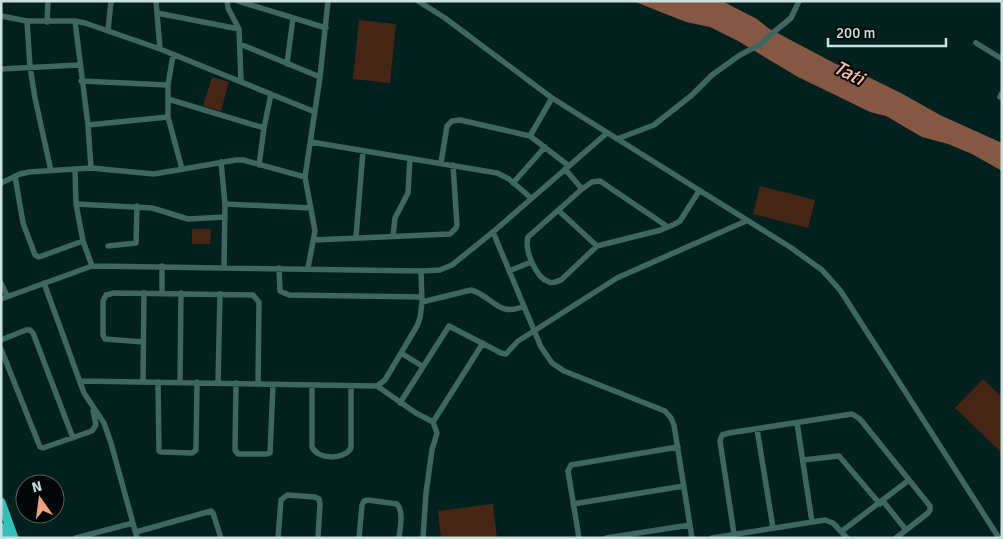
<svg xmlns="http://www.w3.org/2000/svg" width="1003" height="539" font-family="Signika,sans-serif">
  <rect width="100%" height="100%" fill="#02201e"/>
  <!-- green -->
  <path fill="#472515" d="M359,20L396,24L390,83L353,79Z
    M212,77L229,82L221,111L203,106Z
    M760,186L815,200L808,228L753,214Z
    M192,229H211L210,244H192Z
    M983,379L1002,397V453L955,408Z
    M493,504L497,538H441L438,511Z"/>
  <!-- water -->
  <path fill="#855844" d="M633,1H722L757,19L768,28L836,64L852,69L901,93L940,115L1002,143V171L972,154L948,144L922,137L886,116L870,112L827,91L798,77L738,41L710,27L686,22Z"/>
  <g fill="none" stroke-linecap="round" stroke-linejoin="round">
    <!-- minor -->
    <path stroke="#3e6663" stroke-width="5.5" d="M156,1L160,49
      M227,1L228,8L239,29L241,81
      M238,1L326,28
      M418,1L445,18L552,98L790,247L822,270L840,290L999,538
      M157,13L239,29
      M1,16L27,21H75L85,23L160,49L315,112
      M27,21L30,67L35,98L51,171
      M75,21L88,125L91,168
      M47,22L48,1
      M108,31L111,1
      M976,43L1002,59
      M240,44L320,77
      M173,55L168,85V117L182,169
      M287,64L293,18
      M1,69L79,65
      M81,81L168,85
      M1000,97L1002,93
      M168,99L264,128
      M88,125L168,117
      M530,136L552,98
      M617,139L654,125L692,95L712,75L740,55L761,44L769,36L791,18L799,1
      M311,142L497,173L509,179L531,198
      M221,162L225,204L224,267
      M441,163L447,126L452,121L460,120L530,136L569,166
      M259,165L264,128L271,94
      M75,169L76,204L83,241
      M565,169L582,189
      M15,176L23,223L35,255L39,257L83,241L92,266
      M1,183L20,174L29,172L91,168L154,174L236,160H243L305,177
      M513,183L545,147
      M76,204L152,208L188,219L225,217
      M225,204L311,208
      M559,211L597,246
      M668,227L600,181L592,182L582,189L528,237C524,250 536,278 549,282C553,284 557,281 561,280L597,246L661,230C668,227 674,225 680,221L699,191
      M493,232L541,347L552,363L564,371L665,411L671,418L674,425L692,538
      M393,236L395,218L408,193L410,158
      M356,237L363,151
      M314,240L450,234L456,228L457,225L453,165
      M108,246L136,243L137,206
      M279,268L280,291L289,295L422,297
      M308,268L315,231L305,177L320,77L328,1
      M509,271L531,262
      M1,283L7,296
      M44,283L84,393L104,423L111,443L137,538
      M162,293V266
      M1,299L92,266L421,271L440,270L452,265L493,232L607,133
      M422,302L471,290C493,296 498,318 524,306
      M1,340L26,330H30L33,333L73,438
      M143,342L105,339L103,335V301L106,295L114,293L253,295L259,302L258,384
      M1,349L40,447L43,448L92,431L96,425L93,410
      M401,353L422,366
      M80,381L377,386L385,380L417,326L420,318L422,302L421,271
      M143,381L144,293
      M158,382L159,451L161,452L192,453L196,450L197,382
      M180,382L181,293
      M218,383L220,294
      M236,383L235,450L238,454H267L270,453L273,385
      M312,386V447C318,460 344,460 351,448V386
      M377,386L416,413L433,422L437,433L432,450L426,493L423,538
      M400,403L449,326L501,353L506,354L518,341L534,331L617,278L746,221
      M433,422L483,343
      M797,423L812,522
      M757,429L773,528
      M803,460L839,456L880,504
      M883,501L906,530
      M573,504L684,486
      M842,531L909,480
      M136,532L211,511L213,513L221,538
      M734,534L720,441L722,435L729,433L852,414L860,419L930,506V510L928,513L896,538
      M76,538L133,523
      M278,538L281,500L287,495L315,497L319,499L320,504L318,538
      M359,538L362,505L364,501L368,500L397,504C404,512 400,527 399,538
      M579,538L568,471L571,465L678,447
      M606,538L690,525
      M712,538L825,520L833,523L847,538"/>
    <!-- highway -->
    <path stroke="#32c0b9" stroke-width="9" d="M1,502L14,538
      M1,527L5,538"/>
  </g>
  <g text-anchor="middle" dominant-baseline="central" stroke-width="4" stroke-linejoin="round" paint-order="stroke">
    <!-- water labels -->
    <g font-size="20" font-style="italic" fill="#f8bca2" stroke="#000807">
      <text transform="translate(849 73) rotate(27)">Tati</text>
    </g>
  </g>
  <!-- border -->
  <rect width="1003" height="539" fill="none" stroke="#cce1df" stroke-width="5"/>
  <!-- north arrow -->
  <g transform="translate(40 499) rotate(346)"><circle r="24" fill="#000807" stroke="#525f5d"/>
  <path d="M0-4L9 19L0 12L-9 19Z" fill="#f1a17d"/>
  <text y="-8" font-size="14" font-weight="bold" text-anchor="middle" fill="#cce1df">N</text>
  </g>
  <!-- scale -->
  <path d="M828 38v8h118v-8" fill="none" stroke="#cce1df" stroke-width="2.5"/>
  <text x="836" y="38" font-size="15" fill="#cce1df" stroke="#000807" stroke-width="4" paint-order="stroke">200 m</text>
</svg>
